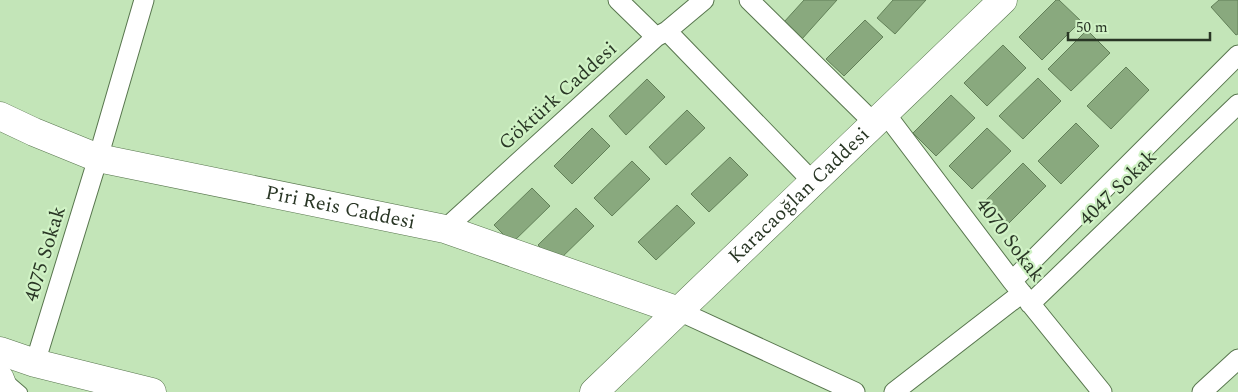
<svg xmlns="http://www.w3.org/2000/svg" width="1238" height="392" font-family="Spectral,serif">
  <rect width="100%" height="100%" fill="#c3e5b8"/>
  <!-- building -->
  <path fill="#89a97e" stroke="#628058" d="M804,0H837L802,39L784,22Z
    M893,0H926L895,34L877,18Z
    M1056,0H1059L1081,21L1042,60L1019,37Z
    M1219,0H1238V34L1236,35L1211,7Z
    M865,20L883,37L844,76L826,59Z
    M1087,30L1110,53L1071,91L1048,69Z
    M1003,45L1026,68L987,106L964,83Z
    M1126,67L1149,90L1111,129L1087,106Z
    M1038,78L1061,101L1023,139L999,116Z
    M647,79L665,97L626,135L609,116Z
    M951,95L975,118L936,156L913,133Z
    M687,110L705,128L666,165L649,147Z
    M1076,123L1099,146L1061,184L1038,161Z
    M592,128L610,146L572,184L554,166Z
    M987,128L1011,151L972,189L949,166Z
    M730,157L748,175L709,212L691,194Z
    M632,161L650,179L612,216L594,198Z
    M1023,163L1046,186L1008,224L985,201Z
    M532,188L550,206L512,243L494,225Z
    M677,205L695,223L656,260L638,242Z
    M576,208L594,226L556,263L538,245Z"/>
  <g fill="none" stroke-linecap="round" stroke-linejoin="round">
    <!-- lane casing -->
    <g stroke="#58764e" stroke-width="12">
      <path id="lane" d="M8,380L22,392"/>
    </g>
    <!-- street casing -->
    <g stroke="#58764e" stroke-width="21">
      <path id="street" d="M618,0L656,37
        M749,0L874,123
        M667,31L813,182
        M885,113L1012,281L1102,392
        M445,229L656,37L667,31L704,0
        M1012,281L1238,55
        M1030,304L1238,104
        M679,311L855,392
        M35,363L98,158L144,0
        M894,392L1022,293
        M1202,392L1238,359"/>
    </g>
    <!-- secondary casing -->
    <g stroke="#58764e" stroke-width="29">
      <g id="secondary">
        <path id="s1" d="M0,116L34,132L98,158L445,229L679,311"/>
        <path d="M0,351L35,363L152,392"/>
        <path d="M0,379L5,392"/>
        <path id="s2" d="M594,392L1003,0"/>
      </g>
    </g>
    <!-- lane -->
    <use href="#lane" stroke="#fff" stroke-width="10"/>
    <!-- street -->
    <use href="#street" stroke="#fff" stroke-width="19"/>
    <!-- secondary -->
    <use href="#secondary" stroke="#fff" stroke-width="28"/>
  </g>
  <g text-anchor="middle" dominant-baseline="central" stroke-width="4.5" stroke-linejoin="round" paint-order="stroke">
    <!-- street labels -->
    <g font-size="20" fill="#293625" stroke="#d0f2c5">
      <text transform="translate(558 96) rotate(-42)">Göktürk Caddesi</text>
      <text transform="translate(1118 188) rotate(-44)">4047 Sokak</text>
      <text stroke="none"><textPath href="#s2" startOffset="284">Karacaoğlan Caddesi</textPath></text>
      <text stroke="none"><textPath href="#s1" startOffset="354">Piri Reis Caddesi</textPath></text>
      <text transform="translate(1010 240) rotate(53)">4070 Sokak</text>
      <text transform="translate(45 254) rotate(-73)">4075 Sokak</text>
    </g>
  </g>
  <!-- scale -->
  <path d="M1068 32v8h142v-8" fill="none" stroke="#293625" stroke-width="2.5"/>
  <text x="1076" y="32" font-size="15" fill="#293625" stroke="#d0f2c5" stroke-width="4" paint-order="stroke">50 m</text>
</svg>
